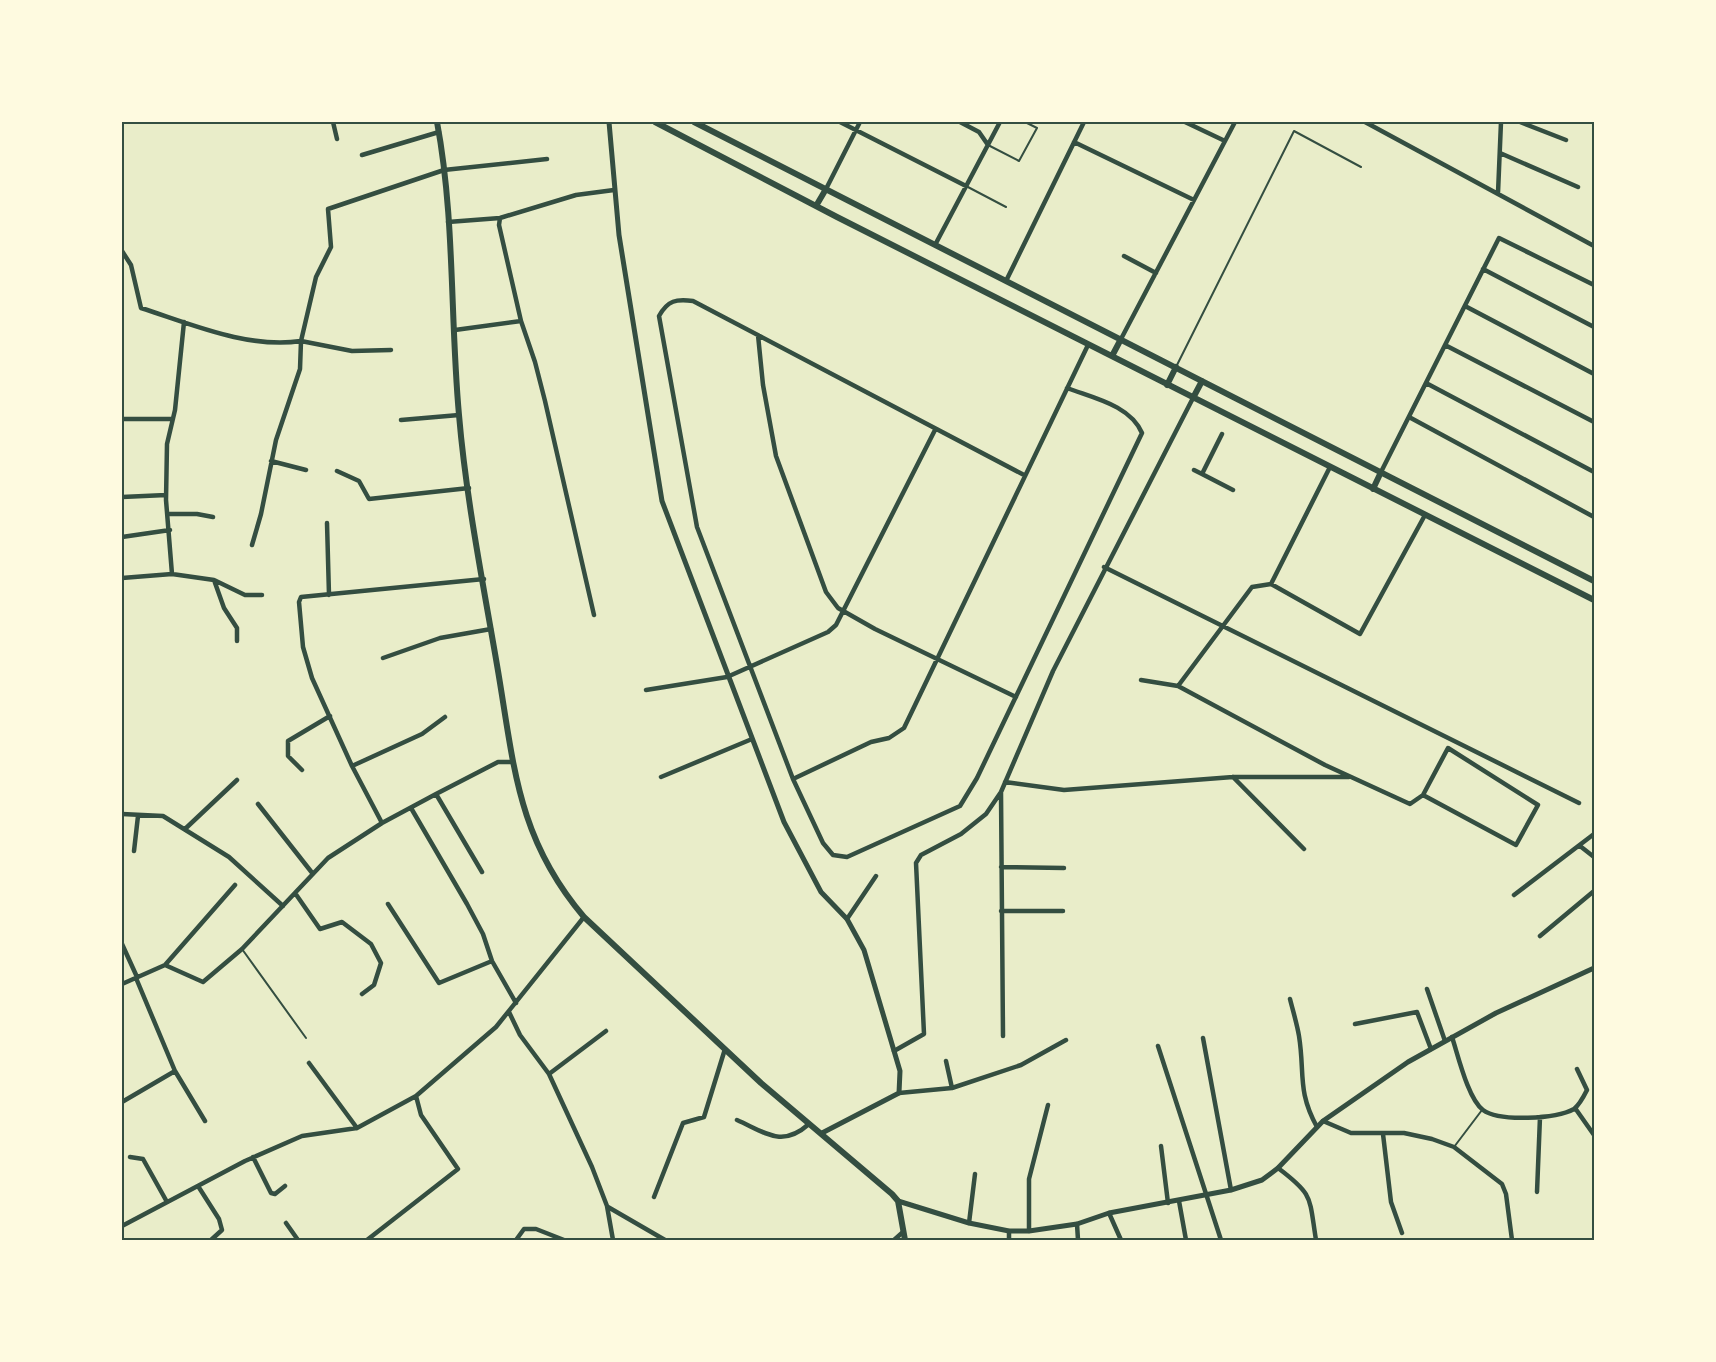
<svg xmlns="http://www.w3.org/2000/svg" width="1716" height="1362" font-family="Signika,sans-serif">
  <rect width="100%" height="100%" fill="#e9edc9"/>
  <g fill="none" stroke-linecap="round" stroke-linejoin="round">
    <!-- service -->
    <path stroke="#344e41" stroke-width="2" d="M988,145L1019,161L1037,128L1025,122
      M966,186L1006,207
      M1177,365L1294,131L1361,167
      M242,949L306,1038
      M1454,1147L1482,1110"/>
    <!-- minor -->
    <path stroke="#344e41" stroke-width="4.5" d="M333,122L337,139
      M840,122L966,186
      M960,122L979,132L988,145
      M1185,122L1225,141
      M1365,122L1594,246
      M1520,122L1566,140
      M1074,142L1194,200
      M1500,153L1578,187
      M362,155L439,132
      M826,189L860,122
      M1498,193L1501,122
      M500,218L499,225L521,321L535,362L545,401L594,615
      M448,222L500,218L576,195L614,190
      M935,245L1000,122
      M122,251L131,265L141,308C191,324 248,349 301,341L316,277L331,247L328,209L444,170L547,159
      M1124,256L1156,273
      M1483,269L1594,327
      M1006,281L1084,122
      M1465,306L1594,374
      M455,330L521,321
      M758,335L763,385L776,456L826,592L838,608L875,629L1016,697
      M1121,339L1235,122
      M1445,345L1594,422
      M1426,383L1594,472
      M1409,417L1594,517
      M122,419H173
      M401,420L459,415
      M1222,434L1202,474L1233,490
      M271,461L306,470
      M1194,470L1202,474
      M337,471L359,481L369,499L469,488
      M1381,472L1499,238L1594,285
      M1024,475L693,301C676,299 668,300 659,316L697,527L793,779L823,843L833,855L847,857L960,806L977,778L1142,433C1130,405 1093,398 1067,388
      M122,497L166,495
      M168,514H197L213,517
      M327,523L329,595
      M122,537L170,530
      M252,545L261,514L276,440L300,369L301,341L352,351L391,350
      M1104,567L1579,803
      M172,574L214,580L224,608L237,628V641
      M122,578L172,574L166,500L167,444L175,410L184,322
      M214,580L245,595H262
      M1271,584L1330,467
      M383,658L440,638L491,629
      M1141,680L1178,686L1325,765L1410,804L1423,795L1448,748L1538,805L1516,845L1423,795
      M1178,686L1252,587L1271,584L1360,634L1425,515
      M646,690L727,677L828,632L836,625L935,430
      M352,766L422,734L445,717
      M302,770L288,756V741L330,716
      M661,777L752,739
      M1233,777L1304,849
      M793,779L871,742L889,738L904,728L1088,345
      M1005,782L1064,790L1233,777H1349
      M1001,792L1003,1036
      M436,794L482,872
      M258,804L313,874
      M411,808L467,904L483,934L492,961L516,1003
      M122,814L163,816L229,857L283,906
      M382,823L352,766L312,678L303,647L299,602L301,597L484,579
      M185,829L237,780
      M1580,846L1594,857
      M134,851L138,816
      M1001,867L1064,868
      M295,893L320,929L342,922L371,944L381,963L374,985L362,994
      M1514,895L1594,834
      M388,904L439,983L492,961
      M1001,911H1063
      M847,919L876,876
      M1540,936L1594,891
      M122,944L137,977
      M165,965L235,885
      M136,978L175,1071L205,1121
      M122,984L165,965L203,982L242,949L328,858L382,823L436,794L498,762H511
      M1427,989L1445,1041
      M1290,999C1293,1011 1297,1024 1299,1036C1305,1073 1297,1091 1317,1127
      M509,1012L520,1035L549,1074L592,1167L607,1206L613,1240
      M1355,1024L1417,1012L1431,1049
      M1452,1037C1458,1055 1468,1099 1483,1110C1499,1122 1556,1119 1574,1109C1579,1105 1584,1096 1587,1090L1577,1069
      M1203,1038L1231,1190
      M1158,1046L1221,1240
      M894,1051L924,1034L916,863L921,855L961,834L986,814L1001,792L1053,671L1193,398
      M309,1063L357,1128
      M549,1074L606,1031
      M952,1088L1021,1065L1066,1040
      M899,1093L952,1088L946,1061
      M122,1102L175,1071
      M1575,1108L1594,1135
      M737,1120C766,1133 782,1148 809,1124
      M1323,1121L1351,1133H1404L1432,1139L1454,1147L1502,1184L1506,1194L1512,1240
      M1383,1134L1391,1202L1402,1233
      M1161,1146L1168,1203
      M130,1157L143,1159L167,1202
      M253,1157L271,1193L275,1194L285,1186
      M1278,1168C1314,1195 1309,1197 1316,1240
      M198,1186L219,1219L222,1230L211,1240
      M1537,1192L1540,1117
      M654,1197L683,1123L704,1117L725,1049
      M1179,1201L1186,1240
      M608,1207L665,1240
      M1109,1213L1121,1240
      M286,1223L298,1240
      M969,1223L975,1174
      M1077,1224L1078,1240
      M122,1226L245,1161L302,1136L357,1128L416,1096L496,1027L584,917
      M1029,1231V1179L1048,1105
      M367,1240L458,1169L421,1115L416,1096
      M516,1240L524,1229H536L564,1240
      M894,1240L903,1232
      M1009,1240V1231"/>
    <!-- tertiary -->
    <path stroke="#344e41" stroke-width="5" d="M609,122L619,235L662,501L784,822L821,892L847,919L864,950L900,1071L899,1093L822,1133
      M898,1201L969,1223L1009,1231H1029L1077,1224L1109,1213L1231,1190L1262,1180L1278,1168L1323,1121L1408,1062L1496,1013L1594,968"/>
    <!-- secondary -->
    <path stroke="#344e41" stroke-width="6" d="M437,122C455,218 450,317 459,415C466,498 483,583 497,665C514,763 516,837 584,917L761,1083L892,1194L898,1201L905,1240
      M655,122L837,217L1594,600
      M694,122L1594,581
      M816,206L826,189
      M1112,356L1121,339
      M1167,385L1176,367
      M1193,398L1202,381
      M1373,489L1381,472"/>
  </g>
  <!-- border -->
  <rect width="1716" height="1362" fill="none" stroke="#fefae0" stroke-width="246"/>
  <rect x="123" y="123" width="1470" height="1116" fill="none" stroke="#344e41" stroke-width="2"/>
</svg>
